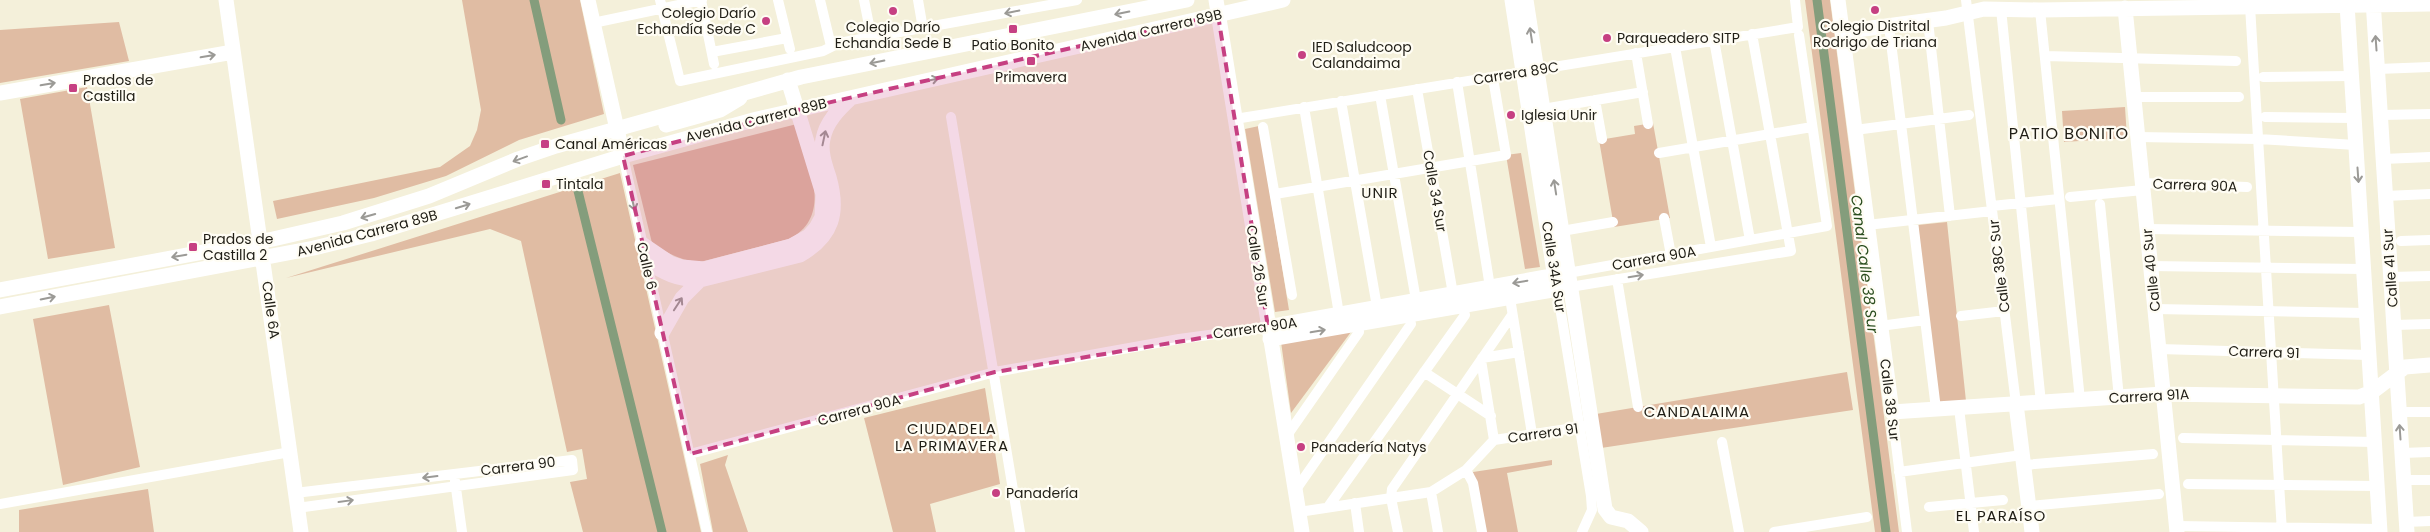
<svg xmlns="http://www.w3.org/2000/svg" width="2430" height="532" font-family="Poppins,sans-serif">
  <rect width="100%" height="100%" fill="#f4f0da"/>
  <!-- green -->
  <path fill="#e0bca3" d="M462,0H580L604,114L519,140L446,176L374,198L277,219L273,201L440,167L470,146L477,130L481,110Z
    M1805,0H1830L1899,532H1875Z
    M119,22L129,61L0,83V30Z
    M87,87L115,248L48,259L20,99Z
    M2125,107L2127,138L2064,142L2062,111Z
    M1653,123L1670,218L1614,227L1599,140L1635,134L1634,126Z
    M797,124C807,161 835,216 789,239L700,262C681,261 667,253 652,243L633,165Z
    M1259,126L1289,310L1275,312L1245,129Z
    M1521,153L1540,267L1525,269L1506,155Z
    M620,173L701,532H583L570,482L587,479L582,449L567,452L521,241L490,229L286,278Z
    M1947,222L1966,401L1938,404L1918,225Z
    M109,305L140,467L63,485L33,319Z
    M1351,332L1291,413L1281,342Z
    M1847,372L1853,410L1601,448L1596,414Z
    M985,388L1000,484L930,504L936,532H893L864,418Z
    M728,455L725,465L748,532H713L700,464Z
    M1552,460V465L1507,473L1518,532H1485L1473,472Z
    M148,489L154,532H19V510Z"/>
  <g fill="none" stroke-linecap="round" stroke-linejoin="round">
    <!-- canal -->
    <path stroke="#849d7c" stroke-width="9" d="M534,0L561,120
      M1817,0L1886,532
      M578,191L662,532"/>
    <!-- street -->
    <path stroke="#fff" stroke-width="10" d="M660,0L680,81L823,51L839,43L1077,0
      M701,0L714,64
      M778,0L790,49
      M820,0L831,46
      M864,0L870,30
      M918,0L923,29
      M1966,0L2016,404
      M2250,6L2282,532
      M2001,9L2041,403
      M2040,10L2080,400
      M1928,21L1950,216
      M593,23L702,0
      M1889,26L1936,409
      M1714,40L1750,240
      M1675,47L1711,247
      M712,52L787,38
      M1636,53L1648,124
      M2045,56L2236,61
      M2378,69L2430,67
      M2263,77L2351,76
      M1457,82L1490,287
      M1417,89L1453,294
      M1380,95L1416,300
      M2133,97H2239
      M1595,100L1602,139
      M1341,101L1377,307
      M1304,107L1339,314
      M1543,109L1643,92
      M2381,115L2430,114
      M951,117L1020,532
      M2265,117L2354,118
      M1235,119L1798,27L1795,0
      M1263,127L1292,295
      M1855,130L1969,115
      M2138,137L2258,139L2356,145
      M1659,153L1812,127
      M623,156L707,532
      M2383,159L2430,157
      M2142,183L2247,187
      M1275,194L1506,155L1494,84
      M2385,196L2430,194
      M2070,197L2143,190
      M2100,204L2119,398
      M1992,206L2059,199
      M1664,218L1671,255
      M1867,225L1992,211
      M2147,229L2361,232
      M1562,231L1613,222
      M2401,241L2430,240
      M2150,266L2364,269
      M1568,273L1827,226L1799,35
      M2390,277L2430,276
      M1617,279L1638,407
      M1570,287L1791,251L1752,34
      M1557,289L1591,496L1592,510L1582,532
      M1510,298L1532,434
      M2155,309L2366,313
      M1961,316L2004,311
      M2394,325L2430,324
      M1880,326L1925,320
      M2159,349L2369,355
      M1482,358L1519,352
      M1481,360L1494,440
      M1424,372L1491,416
      M1959,408L1974,532
      M1892,412L1907,532
      M2399,412H2430
      M1286,437L1359,332L1358,324
      M2183,438L2375,442
      M1494,440L1587,426
      M1722,442L1739,532
      M2402,453L2430,452
      M690,454L995,372L1179,339L1268,327
      M2024,465L2153,454
      M1466,470L1473,483L1482,532
      M1899,472L2022,455
      M2403,480H2430
      M455,481L462,532
      M2188,484L2377,486
      M1295,491L1411,324L1409,315
      M1431,492L1438,532
      M295,493L572,460L573,470L297,508
      M1355,503L1359,532
      M0,504L290,452
      M2029,506L2159,494
      M1328,507L1465,315L1463,306
      M1929,507L2003,500
      M1299,512L1431,492L1466,470L1494,440
      M2406,522L2430,521
      M2177,526L2380,529
      M1398,532L1391,498L1392,489L1512,315
      M1774,532L1867,517"/>
    <!-- secondary -->
    <path stroke="#fff" stroke-width="15" d="M226,0L301,532
      M588,0L623,156
      M1216,0L1302,532
      M1512,0L1556,285
      M1526,0L1605,509L1611,517L1628,521L1641,532
      M1838,0L1892,412L2163,394L2359,397L2372,392L2405,367L2430,365
      M2373,0L2407,532
      M2347,4L2380,532
      M2125,8L2177,532
      M1842,32L1946,18L1984,9L2040,10L2430,4
      M0,93L233,52
      M666,125L720,110L740,98
      M642,244L670,263L682,267L704,269L791,246L809,236L816,228L822,217L823,194L788,80
      M646,261C664,273 678,280 700,280L800,255C833,236 839,212 829,177C825,165 820,151 823,139C826,122 839,109 851,98
      M0,290L273,239L343,223L429,196L518,159L556,146L801,77L1187,0
      M0,307L314,248L371,234L623,156L757,119L1283,0
      M1268,327L1568,273
      M662,333L682,298L700,280
      M1270,339L1570,287
      M2016,404L2032,532"/>
  </g>
  <!-- one-way arrows -->
  <defs><path id="oneway-shaft" d="M-6 0H5M1.5-3L5.5 0L1.5 3" fill="none" stroke-width="1.6" stroke-linecap="round" stroke-linejoin="round" transform="scale(1.25)"/></defs>
  <g stroke="#9b9a96">
    <use href="#oneway-shaft" transform="translate(1012 12) rotate(169)"/>
    <use href="#oneway-shaft" transform="translate(1122 13) rotate(169)"/>
    <use href="#oneway-shaft" transform="translate(1531 35) rotate(-99)"/>
    <use href="#oneway-shaft" transform="translate(2376 43) rotate(-94)"/>
    <use href="#oneway-shaft" transform="translate(208 56) rotate(-10)"/>
    <use href="#oneway-shaft" transform="translate(877 62) rotate(169)"/>
    <use href="#oneway-shaft" transform="translate(931 80) rotate(-12)"/>
    <use href="#oneway-shaft" transform="translate(48 84) rotate(-10)"/>
    <use href="#oneway-shaft" transform="translate(824 138) rotate(-78)"/>
    <use href="#oneway-shaft" transform="translate(520 159) rotate(160)"/>
    <use href="#oneway-shaft" transform="translate(2358 175) rotate(86)"/>
    <use href="#oneway-shaft" transform="translate(1555 187) rotate(-99)"/>
    <use href="#oneway-shaft" transform="translate(633 203) rotate(77)"/>
    <use href="#oneway-shaft" transform="translate(463 206) rotate(-17)"/>
    <use href="#oneway-shaft" transform="translate(368 216) rotate(164)"/>
    <use href="#oneway-shaft" transform="translate(179 256) rotate(170)"/>
    <use href="#oneway-shaft" transform="translate(1636 276) rotate(-9)"/>
    <use href="#oneway-shaft" transform="translate(1520 282) rotate(170)"/>
    <use href="#oneway-shaft" transform="translate(48 298) rotate(-11)"/>
    <use href="#oneway-shaft" transform="translate(678 304) rotate(-57)"/>
    <use href="#oneway-shaft" transform="translate(1318 331) rotate(-10)"/>
    <use href="#oneway-shaft" transform="translate(2400 432) rotate(-94)"/>
    <use href="#oneway-shaft" transform="translate(430 477) rotate(173)"/>
    <use href="#oneway-shaft" transform="translate(346 501) rotate(-8)"/>
  </g>
  <!-- marked area -->
  <path fill="#c64082" fill-opacity="0.2" stroke="#c64082" stroke-width="4" stroke-dasharray="10 6" stroke-linejoin="round" d="M1218,15L1268,327L995,372L690,454L623,156L809,107Z"/>
  <!-- markers -->
  <g fill="#c64082" stroke="#fffdf4" stroke-width="2">
    <circle cx="1875" cy="10" r="5"/>
    <circle cx="893" cy="11" r="5"/>
    <circle cx="766" cy="21" r="5"/>
    <rect x="1008" y="24" width="10" height="10" rx="2.5"/>
    <circle cx="1607" cy="38" r="5"/>
    <circle cx="1302" cy="55" r="5"/>
    <rect x="1026" y="56" width="10" height="10" rx="2.5"/>
    <rect x="68" y="83" width="10" height="10" rx="2.5"/>
    <circle cx="1511" cy="115" r="5"/>
    <rect x="540" y="139" width="10" height="10" rx="2.5"/>
    <rect x="541" y="179" width="10" height="10" rx="2.5"/>
    <rect x="188" y="242" width="10" height="10" rx="2.5"/>
    <circle cx="1301" cy="447" r="5"/>
    <circle cx="996" cy="493" r="5"/>
  </g>
  <g text-anchor="middle" dominant-baseline="central" stroke-width="4.5" stroke-linejoin="round" paint-order="stroke">
    <!-- poi labels -->
    <g font-size="14" fill="#201e16" stroke="#fffdf4" text-anchor="start">
      <text x="756" y="13" text-anchor="end">Colegio Darío<tspan x="756" dy="16">Echandía Sede C</tspan></text>
      <text x="1875" y="26" text-anchor="middle">Colegio Distrital<tspan x="1875" dy="16">Rodrigo de Triana</tspan></text>
      <text x="893" y="27" text-anchor="middle">Colegio Darío<tspan x="893" dy="16">Echandía Sede B</tspan></text>
      <text x="1617" y="38">Parqueadero SITP</text>
      <text x="1013" y="45" text-anchor="middle">Patio Bonito</text>
      <text x="1312" y="47">IED Saludcoop<tspan x="1312" dy="16">Calandaima</tspan></text>
      <text x="1031" y="77" text-anchor="middle">Primavera</text>
      <text x="83" y="80">Prados de<tspan x="83" dy="16">Castilla</tspan></text>
      <text x="1521" y="115">Iglesia Unir</text>
      <text x="555" y="144">Canal Américas</text>
      <text x="556" y="184">Tintala</text>
      <text x="203" y="239">Prados de<tspan x="203" dy="16">Castilla 2</tspan></text>
      <text x="1311" y="447">Panadería Natys</text>
      <text x="1006" y="493">Panadería</text>
    </g>
    <!-- street labels -->
    <g font-size="14" fill="#201e16" stroke="#fffdf4">
      <text transform="translate(1151 30) rotate(-13)">Avenida Carrera 89B</text>
      <text transform="translate(1516 73) rotate(-9)">Carrera 89C</text>
      <text transform="translate(756 120) rotate(-14)">Avenida Carrera 89B</text>
      <text transform="translate(2195 185) rotate(2)">Carrera 90A</text>
      <text transform="translate(1435 191) rotate(80)">Calle 34 Sur</text>
      <text transform="translate(367 233) rotate(-15)">Avenida Carrera 89B</text>
      <text transform="translate(1654 258) rotate(-10)">Carrera 90A</text>
      <text transform="translate(647 266) rotate(77)">Calle 6</text>
      <text transform="translate(1258 266) rotate(81)">Calle 26 Sur</text>
      <text transform="translate(1999 266) rotate(-97)">Calle 38C Sur</text>
      <text transform="translate(1554 267) rotate(81)">Calle 34A Sur</text>
      <text transform="translate(2390 268) rotate(-94)">Calle 41 Sur</text>
      <text transform="translate(2151 270) rotate(-96)">Calle 40 Sur</text>
      <text transform="translate(271 310) rotate(82)">Calle 6A</text>
      <text transform="translate(1255 328) rotate(-8)">Carrera 90A</text>
      <text transform="translate(2264 352) rotate(2)">Carrera 91</text>
      <text transform="translate(2149 396) rotate(-3)">Carrera 91A</text>
      <text transform="translate(1890 400) rotate(83)">Calle 38 Sur</text>
      <text transform="translate(859 410) rotate(-15)">Carrera 90A</text>
      <text transform="translate(1543 433) rotate(-8)">Carrera 91</text>
      <text transform="translate(518 466) rotate(-7)">Carrera 90</text>
    </g>
    <!-- neighbourhood labels -->
    <g font-size="15" letter-spacing="1" fill="#201e16" stroke="#fffdf4">
      <text x="1380" y="192">UNIR</text>
      <text x="1697" y="411">CANDALAIMA</text>
      <text x="952" y="428">CIUDADELA<tspan x="952" dy="17">LA PRIMAVERA</tspan></text>
      <text x="2001" y="515">EL PARAÍSO</text>
    </g>
    <!-- water labels -->
    <g font-size="15" font-style="italic" fill="#2a4d1e" stroke="#fffdf4">
      <text transform="translate(1865 264) rotate(83)">Canal Calle 38 Sur</text>
    </g>
    <!-- quarter labels -->
    <g font-size="16" letter-spacing="1" fill="#201e16" stroke="#fffdf4">
      <text x="2069" y="133">PATIO BONITO</text>
    </g>
  </g>
</svg>
